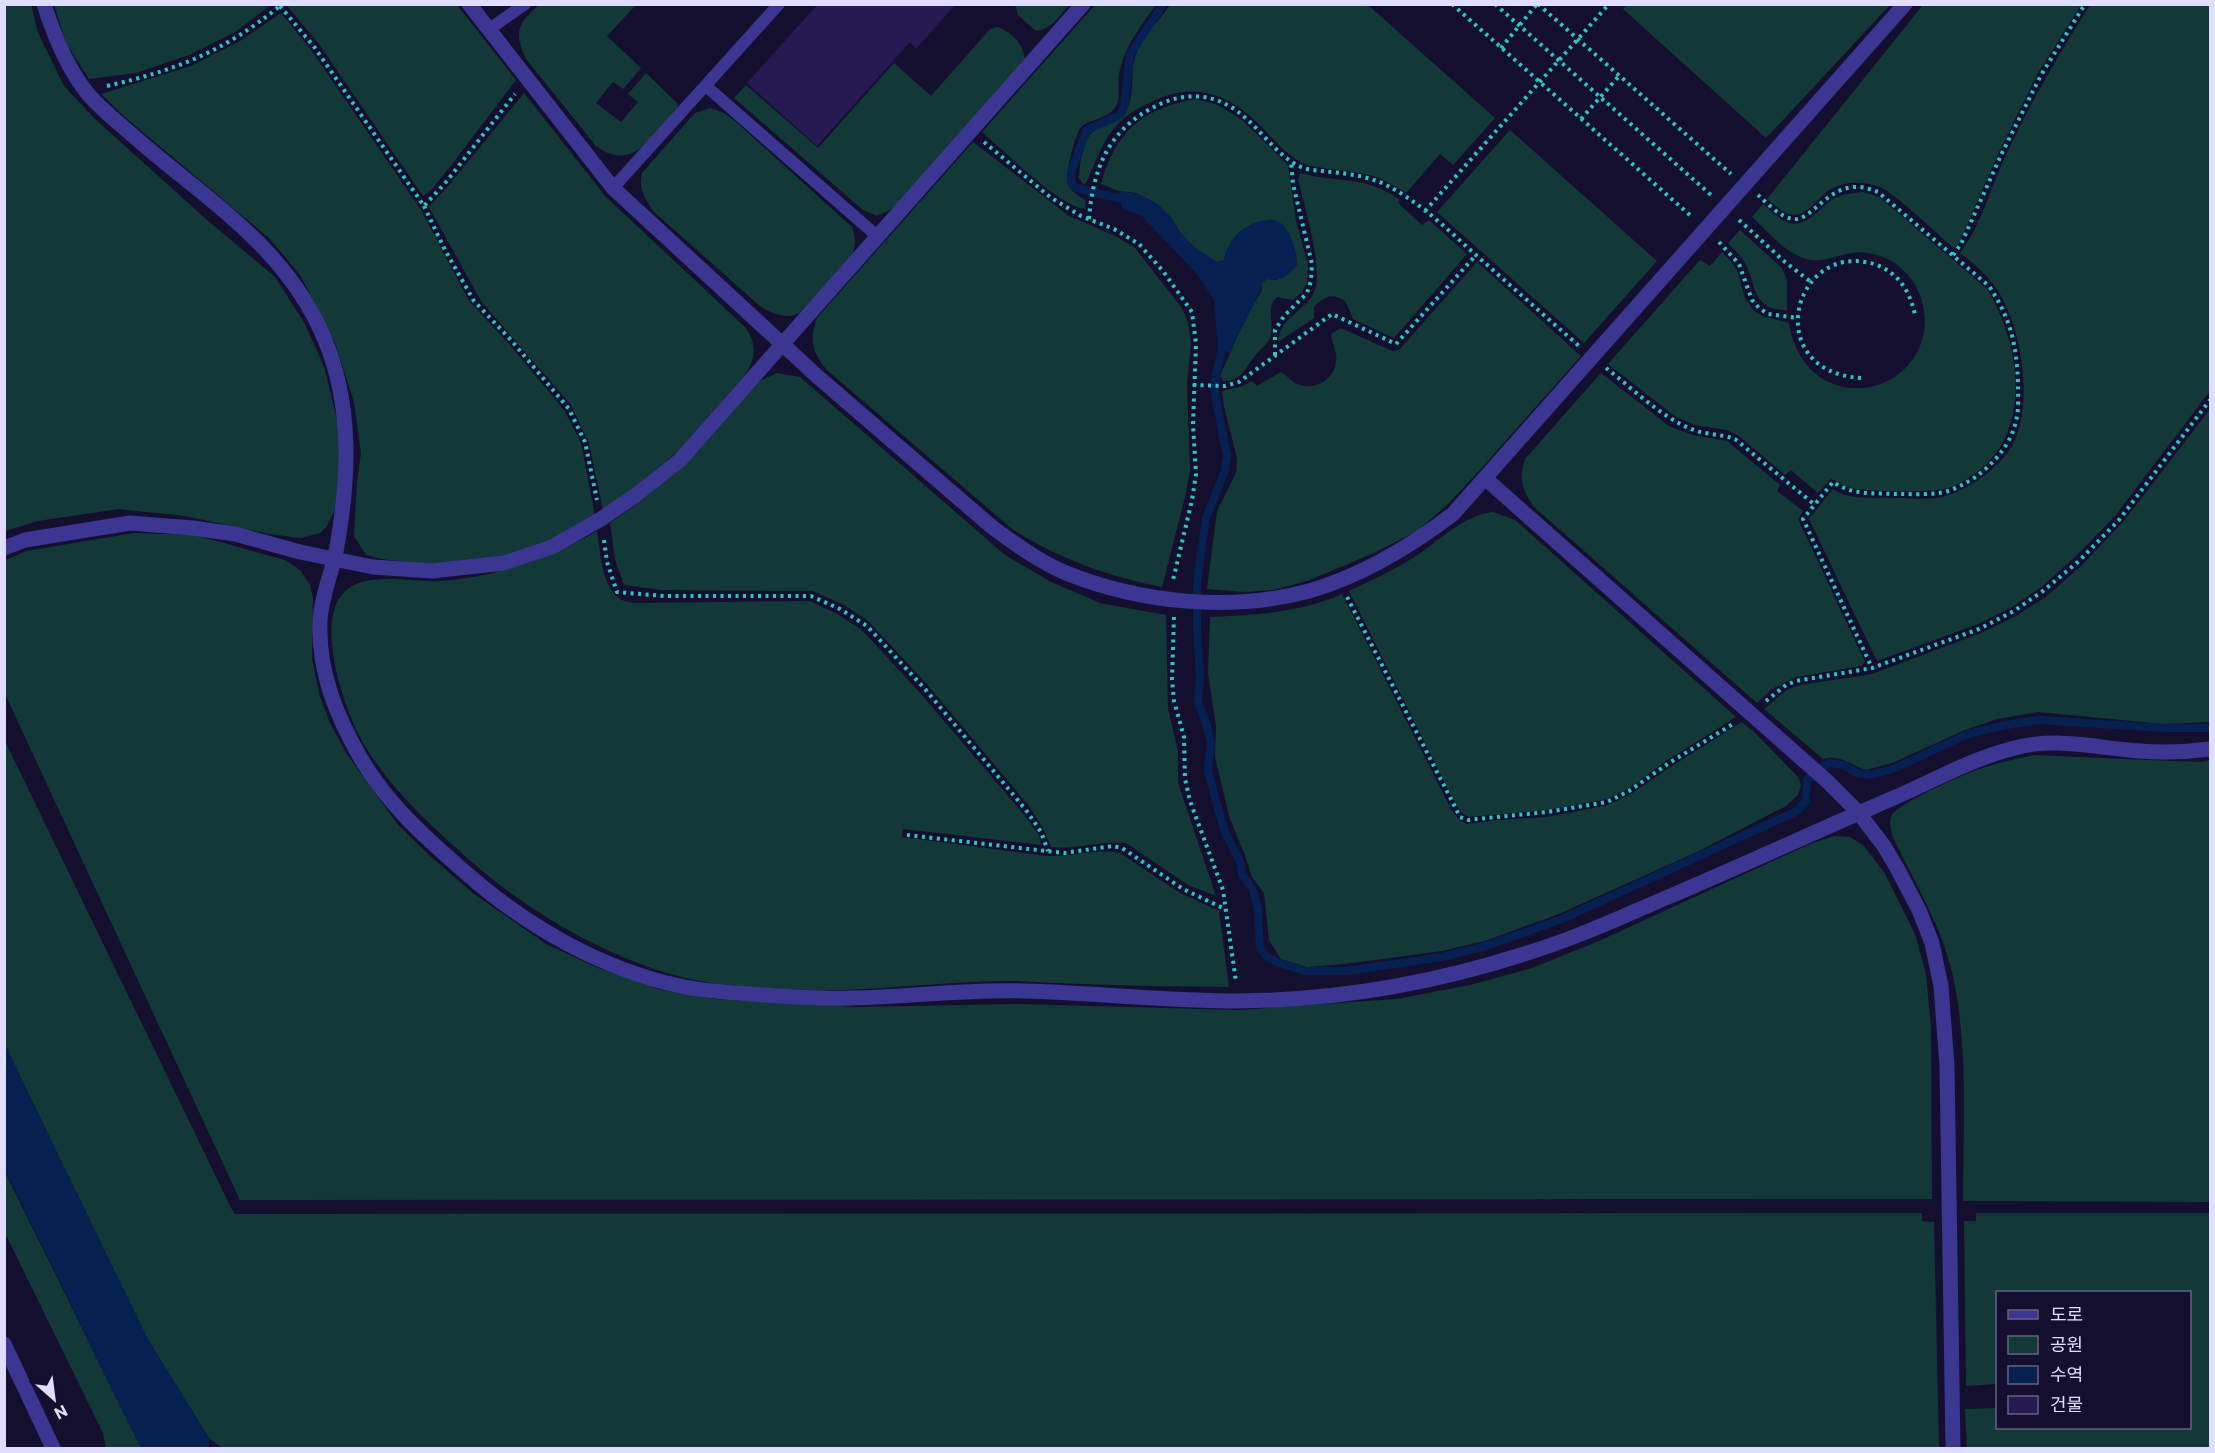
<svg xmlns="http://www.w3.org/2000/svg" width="2215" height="1453" font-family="Commissioner,'Noto Sans KR',sans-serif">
  <rect width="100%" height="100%" fill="#150f2f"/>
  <!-- green -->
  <path fill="#123938" d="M31,4L38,33L64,86L95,119L207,220L275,277L305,324L324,367L339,427L341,455L336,507L327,526L320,533L301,538L269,534L185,516L118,509L38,521L5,531V5Z
    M54,5H271L235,32L189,55L136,73L89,79L66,43Z
    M289,5H457L516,80L452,164L433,188L423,196L319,44L288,7Z
    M539,5H636L607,36L641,68L623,89L613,82L596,103L621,122L638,102L628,94L646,73L677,103L678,107C656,133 633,174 596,146L526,59C513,32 518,23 539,5Z
    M1015,5V4L1069,5C1059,16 1052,29 1036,31L1018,15Z
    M1095,5H1156C1141,25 1124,48 1119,74C1117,84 1121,97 1116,106C1110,119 1091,118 1081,127C1075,134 1064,177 1068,185C1072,192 1079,196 1085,200L1086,207L1082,209C1050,198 1009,155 982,132Z
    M1170,5H1368L1495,118L1453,165L1440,154L1406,193C1395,187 1384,179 1373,176C1354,170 1316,170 1301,162C1281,152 1268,131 1250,116C1218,89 1187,84 1149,103C1138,108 1127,114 1119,123C1102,140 1096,162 1086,183L1083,184L1079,178C1080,162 1082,137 1097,129C1108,122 1121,121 1127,109C1136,91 1129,72 1136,54C1143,36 1159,21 1170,5Z
    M1627,5V4L1890,5L1766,138L1623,9Z
    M1923,5H2081L2038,73L1999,152L1959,243L1954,248C1938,235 1893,191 1878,186C1861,181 1843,181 1828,191C1815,200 1805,221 1786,213C1779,210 1773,203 1767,199Z
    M2090,5H2210V391L2115,516L2076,556L2041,587L2012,607L1978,624L1877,661L1809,519L1833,489C1850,501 1874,497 1895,498C1911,498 1934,501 1949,495C1973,486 1996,470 2010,449C2036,409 2022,320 1993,284C1984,272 1972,262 1960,253C1982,224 1991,186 2007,153C2031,101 2060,53 2090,5Z
    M281,13L311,50L421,210L469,301L508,343L564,410L581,443L595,516L551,542L501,558L432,565L381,559L366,555L354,536L357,482L361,453L354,402L335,343L300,275L270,239L125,117L101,94L191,66L240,41Z
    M998,27C1013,33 1022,43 1025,59L894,208L877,216L863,210L734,98L746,85L818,148L894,63L931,96L990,29Z
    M524,93L606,197L746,328C757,345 756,359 744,376L678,451L634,488L603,510L589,443L571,405L481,301L429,207L450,184Z
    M1195,99L1218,105L1242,120L1288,165L1296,221L1308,265L1307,282L1302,292L1293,300L1277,297C1265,307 1275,324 1270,338C1268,344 1259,350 1255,356C1245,368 1241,382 1223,381L1220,376L1244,321L1262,290L1261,284L1267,279L1276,280L1297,265L1296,255L1292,241L1227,249L1224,260L1217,262L1195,248L1181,234L1170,216L1137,193L1119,191L1101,184C1115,132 1142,109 1195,99Z
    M710,108L724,113L735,121L852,227C855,236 857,245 852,254C849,260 803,311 799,313C786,320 771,313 760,306L654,212C645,198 638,189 642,173L695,113Z
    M1510,130L1657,261L1584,343L1437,212Z
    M973,142L1069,216L1115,236L1135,248L1182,308L1188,322L1191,343L1187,385L1190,471L1185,497L1162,587C1109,577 1057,558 1012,529L827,370C812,352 809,340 817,318Z
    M1300,173C1339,184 1361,174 1399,199L1398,203L1422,225L1429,220L1467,254L1394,338L1353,319L1346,302C1334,292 1323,296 1314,307V318L1278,342C1279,317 1307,311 1315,290C1323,267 1304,204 1298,179Z
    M1863,192L1879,197L1987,289C2020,343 2034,430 1976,473C1967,479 1955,487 1944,489C1926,493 1864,492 1847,487C1841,485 1837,481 1831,479L1818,493L1791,470L1785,475L1739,436L1727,430L1695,425L1676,417L1608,364L1700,260L1710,266L1722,252L1730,260L1737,271L1745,298L1754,311L1762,316L1789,323C1794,360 1822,392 1863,388C1883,386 1901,376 1913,359C1941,319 1917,260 1868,253C1844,249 1827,265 1806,259C1785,253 1767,231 1752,217L1763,204C1770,210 1778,218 1786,222C1807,230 1819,207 1835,198C1844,194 1853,193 1863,192Z
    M1740,230L1782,268L1787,280V310C1752,310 1757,287 1746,265C1742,257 1735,250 1728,243Z
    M1477,262L1581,356L1479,471L1447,505L1417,531L1374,553L1307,581L1273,590L1246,592L1207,589L1217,511L1236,473L1237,458L1224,406L1222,391L1240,387L1252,381L1257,386L1281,372C1288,376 1292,383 1300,385C1316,390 1334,379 1336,362C1338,353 1332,344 1331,334L1341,328L1392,351L1399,350Z
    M777,373L800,377L1005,555L1051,582L1100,603L1166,615L1168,709L1178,751V783L1216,896L1188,885L1126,843C1101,840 1076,850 1051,847L1044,830L1029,806L926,683L867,620L844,605L813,591L661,590L624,585L615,559L610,523L641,501L683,465L760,381Z
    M1601,373L1669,426L1693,435L1727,441L1780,485L1777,491L1803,511L1798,519L1865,662L1861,666L1796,677L1772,689L1757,703L1534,507C1522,488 1518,481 1525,459Z
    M2210,409V722L2164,724L2038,712L1997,719L1965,730L1892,763L1866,770C1850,765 1840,754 1823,759L1764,709L1788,689L1801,685L1872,674L1981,633L2016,616L2046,597L2081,566L2124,521Z
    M1493,512L1515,520L1736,717L1666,761L1628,789L1607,799L1548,810L1469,817L1463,814L1456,805L1349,591C1372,580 1395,570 1416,556C1440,540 1464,515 1493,512Z
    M597,531C600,550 602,591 622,600C626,602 631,602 636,603L810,601L837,614L862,630L921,694L1025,816L1039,835L1041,845L903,829L902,837L1046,856C1070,857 1097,848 1120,853L1180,893L1219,911L1229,987C1181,986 1132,986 1084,984C1059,984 1033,981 1008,981C941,981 874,992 808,990C776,989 742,987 711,983C627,970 536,918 473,863C431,826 390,789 362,741C344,709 317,628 341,596C361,569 411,583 440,581C495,577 549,559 597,531Z
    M134,533L195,535L285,560L301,571L310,585L313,598L312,659L319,693L329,721L346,753L398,825L429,855L474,894L546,944L598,968L661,990L714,999L856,1007L1017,1004L1239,1010L1397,999L1470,985L1532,968L1599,941L1810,844L1834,836L1850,837L1863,845L1884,872L1915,934L1926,974L1931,1029L1932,1199L240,1200L5,694V560L27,551Z
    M1342,594L1452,811L1460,821L1467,824L1498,820L1547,817L1608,805L1631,794L1672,766L1742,722L1753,731L1798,777L1801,785L1798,795L1786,806L1699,851L1559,914L1485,941L1442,951L1345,964L1307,967L1281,959L1269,940L1264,893L1252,877L1245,855L1230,819L1215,757L1216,726L1208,673L1210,617C1256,615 1299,613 1342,594Z
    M4,739L234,1214L1922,1213V1221L1934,1222L1939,1448H222L209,1438L147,1338L5,1045Z
    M2034,755L2147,760L2201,762L2210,760V1202L1963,1201C1963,1125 1969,1046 1952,972C1941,925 1914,881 1893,837C1891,830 1888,822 1892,815C1899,803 1968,772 1983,768C2000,762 2017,759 2034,755Z
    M4,1170L141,1448H106L103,1433L5,1233Z
    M1976,1213H2210V1448H1967L1965,1409L1997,1408L1998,1428H2190V1292H1998L1997,1384L1966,1386L1964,1221H1976Z"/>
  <!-- water -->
  <path fill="#062151" d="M1119,191C1140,193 1158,200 1171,218C1174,223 1177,229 1181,233C1191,246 1204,254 1217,262L1224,260C1229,239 1240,227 1261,221C1267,220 1273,218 1279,222C1292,230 1296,251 1297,265C1288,276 1282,281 1267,279L1261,284C1262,292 1235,340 1230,352H1218L1214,300L1197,274L1142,216L1122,209Z
    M5,1045L147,1338L209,1438V1448H141L5,1170Z"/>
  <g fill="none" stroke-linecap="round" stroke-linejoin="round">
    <!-- stream -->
    <path stroke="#062151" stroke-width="8" d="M1129,201L1077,188L1072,184L1071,172L1087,130L1120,115L1124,107L1130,55L1163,4
      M1222,342V350L1216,373L1215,395L1227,456L1224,473L1206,518L1197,582V628L1200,674L1198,703L1206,722L1211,744L1208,771L1224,830L1240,862L1242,874L1253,890L1258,909L1260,948L1267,957L1279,963L1305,971H1347L1442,957L1486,946L1562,919L1797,811L1806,801L1807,780L1829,763L1844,765L1857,773L1871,775L1893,769L1968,734L2001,726L2038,720L2164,728H2210"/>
  </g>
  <!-- building -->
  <path fill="#251a51" d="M818,4H956L916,49L910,42L817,146L747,83Z"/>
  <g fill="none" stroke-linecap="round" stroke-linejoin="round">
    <!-- path -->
    <path stroke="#26cac2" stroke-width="4" stroke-dasharray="3 4.5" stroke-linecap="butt" d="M1452,4L1692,217
      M1495,4L1711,195
      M1538,4L1731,174
      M280,6L315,48L424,206L446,182L515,94
      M1501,48L1537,4
      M107,86C177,70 225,51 281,5
      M1581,119L1619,76
      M984,142L1050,197L1081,216L1114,229L1139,244L1163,271L1192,312L1196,344L1193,424L1196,474L1192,500L1173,580
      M1758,195C1768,204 1780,217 1793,219C1811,222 1827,185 1859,187C1865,187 1872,190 1878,192L1989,286C2011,319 2017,346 2018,385C2018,396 2019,410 2016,421C2011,444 1995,462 1977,476C1968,482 1956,489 1945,492C1929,495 1911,494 1895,494C1873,493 1851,495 1833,482L1803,519L1872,668
      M424,206L445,250L474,301L511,340L569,409L585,442L597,500
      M1425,211L1609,4
      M1089,219C1093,168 1109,128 1158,105C1177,96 1198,93 1219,101C1254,115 1269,151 1299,166C1306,170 1314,170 1322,171C1342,173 1365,175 1384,184C1419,201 1448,230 1477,256C1511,286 1545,316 1579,346
      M1739,220L1785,262L1811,282
      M1719,242L1739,264L1752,300L1759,308L1768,314L1798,318
      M1953,255L1961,244L2002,153L2041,75L2085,4
      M1275,355V330L1284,316L1307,293L1311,281L1312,264L1293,184L1291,162
      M1606,368C1632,388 1663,419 1694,430C1707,435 1722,434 1735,439L1815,505
      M1861,378C1760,372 1792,240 1874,264C1898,272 1910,291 1915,315
      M1193,385L1225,386L1239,382L1332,314L1396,344L1476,255
      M604,540L607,562L617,592L664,596H811L840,609L867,626L925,689L1026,810L1041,832L1048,851
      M1347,597L1454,805L1460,817L1468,820L1548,812L1607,802L1629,791L1669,763L1733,724
      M1174,617L1172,679L1174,701L1184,737L1185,779L1190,801L1223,890L1236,982
      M1766,701L1786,685L1796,681L1872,668L1979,629L2014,611L2043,591L2079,561L2119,520L2210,400
      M907,835L1064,853L1113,846L1122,848L1183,889L1225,909"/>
    <!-- lane -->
    <path stroke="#3b3691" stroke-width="12" d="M488,30L525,4
      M707,87L877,236
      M613,188L779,4"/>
    <!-- street -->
    <path stroke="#3b3691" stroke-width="15" d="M44,4C54,36 67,68 88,94C101,109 116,121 130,133C203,198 286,245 325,340C353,408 349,481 336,552C331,575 321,598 320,621C318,671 336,715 360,757C387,804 426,838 466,873C526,926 601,969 680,986C708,992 737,993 765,995C794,997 823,999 851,998C909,997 966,989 1024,991C1095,993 1167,1001 1239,1001C1335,1000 1430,984 1521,955C1571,940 1620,918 1668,897C1743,865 1817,831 1891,799C1931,782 1969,760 2011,749C2053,736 2096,748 2139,751C2163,753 2187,752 2210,749
      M469,4L613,188L818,377L992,527C1015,544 1040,562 1066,573C1141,603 1231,612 1309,591C1361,576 1411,546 1453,514L1905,4
      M1486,479L1828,782L1858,812L1884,846L1897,868L1919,910L1932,943L1941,986L1947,1066L1953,1448
      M4,548L25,540L130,523L193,528L235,534L300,552L373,567L432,571L504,563L552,547L601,519L636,495L680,460L1083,4
      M4,1344L53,1448"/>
  </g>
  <!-- border -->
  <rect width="2215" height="1453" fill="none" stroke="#e1ddff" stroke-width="12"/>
  <!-- legend -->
  <rect x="1996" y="1291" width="195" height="138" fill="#150f2f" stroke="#676182" stroke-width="1.5"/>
  <rect x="2008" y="1310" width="30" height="9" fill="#3b3691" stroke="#676182" stroke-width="1.5"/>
  <text x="2050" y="1321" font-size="18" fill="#e1ddff">도로</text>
  <rect x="2008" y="1336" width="30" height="18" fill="#123938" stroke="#676182" stroke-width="1.5"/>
  <text x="2050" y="1351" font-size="18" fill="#e1ddff">공원</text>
  <rect x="2008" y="1366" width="30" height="18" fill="#062151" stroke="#676182" stroke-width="1.5"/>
  <text x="2050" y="1381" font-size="18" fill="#e1ddff">수역</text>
  <rect x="2008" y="1396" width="30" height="18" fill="#251a51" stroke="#676182" stroke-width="1.5"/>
  <text x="2050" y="1411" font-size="18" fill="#e1ddff">건물</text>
  <!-- north arrow -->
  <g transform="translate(54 1399) rotate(152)" stroke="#150f2f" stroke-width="4.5" paint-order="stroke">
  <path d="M0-4.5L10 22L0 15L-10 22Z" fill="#e1ddff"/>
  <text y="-9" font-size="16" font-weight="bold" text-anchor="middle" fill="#e1ddff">N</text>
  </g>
</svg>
